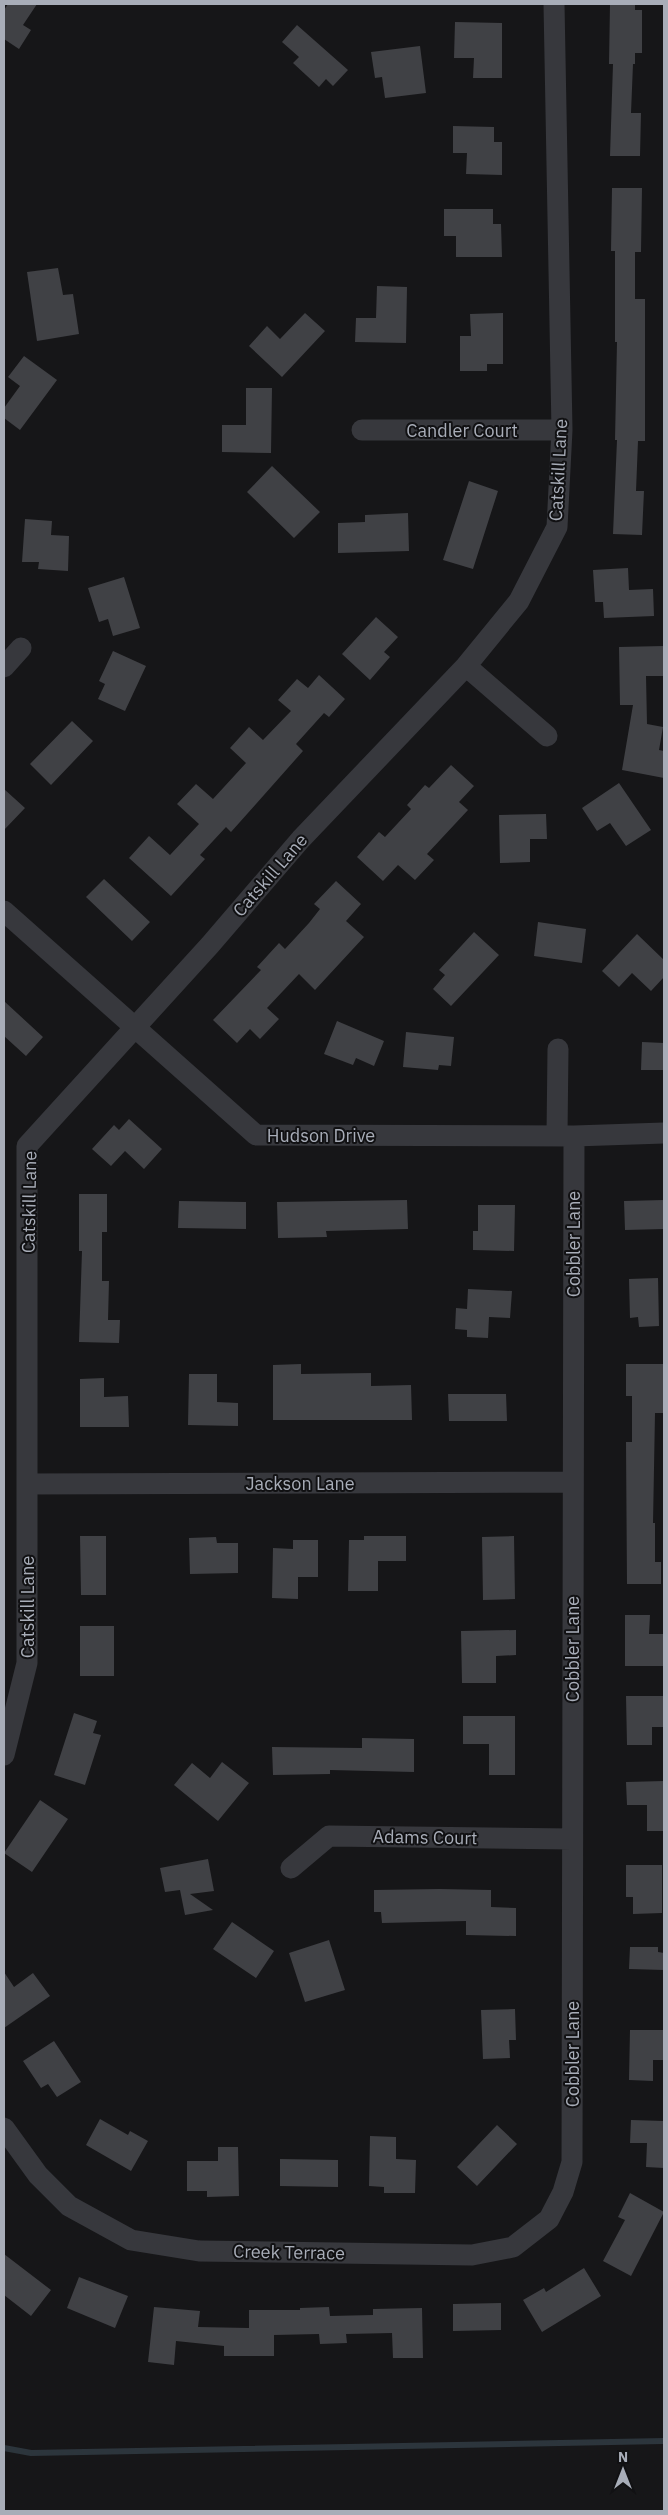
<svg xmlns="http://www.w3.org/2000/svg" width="668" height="2515" font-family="'IBM Plex Sans',sans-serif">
  <rect width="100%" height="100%" fill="#161618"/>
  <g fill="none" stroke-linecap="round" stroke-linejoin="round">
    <!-- stream -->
    <path stroke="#2c353c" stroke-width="6" d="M4,2448L31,2453L664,2441"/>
  </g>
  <!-- building -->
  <path fill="#404145" d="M8,4H37L23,25L31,30L19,49L4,39V10Z
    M610,4H635V10H642V53H635V64H633L631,113H641L640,156H610L613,64H609Z
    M455,22L502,23V78H473L474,58H454Z
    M297,25L348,70L333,86L326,79L319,87L293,63L299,57L282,42Z
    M420,46L426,93L385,98L382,77L375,78L371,52Z
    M453,126L494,127V142H502V175L466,174L467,153H453Z
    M612,188H642L641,252H635V299H645V441H638L636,491H644L642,535L613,534L617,440H615L617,342H615V251H611Z
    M444,209H493V224H501L502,257H456V236H444Z
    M58,268L63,295L73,294L79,334L37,341L27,272Z
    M377,286L407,287L406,343L355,342L356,318H376Z
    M305,313L325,331L282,377L249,346L267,326L280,339Z
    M503,313V364H487V371H460V336H471L470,314Z
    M24,356L57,380L20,430L4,418V408L20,386L8,377Z
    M246,388H272L271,453L222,452V425H246Z
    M272,466L320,512L294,538L247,492Z
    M469,481L498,491L473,569L443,560Z
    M408,513L409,551L338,553V523L365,522V515Z
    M25,519L52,521L51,535L69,536L68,571L38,569L39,562H22Z
    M628,568L629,590L653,589L654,616L604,618L603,602H595L593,570Z
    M124,577L140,628L113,636L108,619L99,622L88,588Z
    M376,617L398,637L384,652L390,657L370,680L342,654Z
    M664,646V676H646L647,724L663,727L659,750L664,751V778L622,770L633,705H620L619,647Z
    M113,651L146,666L125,711L98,699L105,684L99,681Z
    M319,675L345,699L329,717L324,713L296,744L303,751L231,832L226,827L200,855L205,859L171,896L129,858L149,836L170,855L199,824L177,804L196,784L213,799L246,763L230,748L249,727L263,740L291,711L278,700L297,679L308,688Z
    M72,721L93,741L51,785L30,764Z
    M451,765L474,786L459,802L468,810L427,854L434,860L415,880L398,865L383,881L357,857L379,832L385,837L411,809L407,805L425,785L429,788Z
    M619,783L651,830L626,846L610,823L597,831L582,808Z
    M4,789L25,808L4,830Z
    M546,814L547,839H530V862L500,863L499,815Z
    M104,879L150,922L132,941L86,897Z
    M336,881L361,904L346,921L364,937L315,990L299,974L267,1008L279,1019L260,1039L250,1029L237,1043L213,1020L261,970L257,967L279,943L285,949L309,923L320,909L314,904Z
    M538,922L586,929L582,963L534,956Z
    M474,932L499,955L451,1006L433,989L445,975L439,970Z
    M637,934L664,960V977L651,991L632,973L619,987L602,971Z
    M4,1001L43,1037L26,1056L4,1036Z
    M337,1021L384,1041L374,1066L356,1058L353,1065L324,1054Z
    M406,1032L454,1037L451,1066L439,1065L438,1070L403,1067Z
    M642,1042L664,1043V1070H641Z
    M129,1119L162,1149L144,1169L125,1151L111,1166L92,1149L114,1125L119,1130Z
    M79,1194H107V1232H102V1281H109L108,1320H120L119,1343L79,1342L82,1251H79Z
    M407,1200L408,1229L326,1231L327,1237L278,1238L277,1202Z
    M664,1200V1229L625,1230L624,1201Z
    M179,1201L246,1202V1229L178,1228Z
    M478,1205H515L514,1251L473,1250V1231H478Z
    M658,1278L659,1326L639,1327L638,1317L630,1318L629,1279Z
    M468,1289L512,1291L510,1318L489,1317L488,1338L467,1337V1330L455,1329L456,1308L467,1309Z
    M301,1364V1374L371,1373V1386L411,1385L412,1420H273V1365Z
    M626,1364H663V1413H655L653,1523H655V1562H661V1584H627L626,1442H632V1396H626Z
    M189,1374H217V1402L238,1403V1426L188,1425Z
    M104,1378V1397L128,1396L129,1427H80V1379Z
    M448,1394H506L507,1421H449Z
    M80,1536H106V1595H81Z
    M364,1536H406V1561H378V1591H348L349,1540H364Z
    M514,1536L515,1599L483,1600L482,1537Z
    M216,1537L217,1543H238V1573L190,1574L189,1538Z
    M293,1540H318V1577H298V1599L272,1598L273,1548L293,1549Z
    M625,1615H650L649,1634H664V1666H625Z
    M80,1626H114V1676H80Z
    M516,1630V1655L496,1656V1683H462L461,1631Z
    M626,1696H664V1727H652V1745H627Z
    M74,1713L97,1721L93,1733L101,1735L85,1785L54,1775Z
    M463,1716H515V1775H489V1744H463Z
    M362,1738L414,1739V1772L330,1770V1774L273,1775L272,1747L362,1748Z
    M222,1762L249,1783L218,1821L174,1785L192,1763L210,1778Z
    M664,1781V1831H647V1805H627L626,1782Z
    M40,1800L68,1819L32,1872L4,1853Z
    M208,1859L214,1891L190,1894L213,1910L185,1915L180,1890L165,1892L160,1868Z
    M626,1865H662V1913L633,1914V1897H626Z
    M439,1889L491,1890V1907L516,1908V1936L466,1935V1921L382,1923L381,1912H374V1890Z
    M232,1922L274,1951L256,1978L213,1949Z
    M329,1940L345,1990L305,2002L289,1953Z
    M630,1947H658V1952L664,1953V1970L629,1969Z
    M4,1972L14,1987L33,1973L50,1996L4,2028Z
    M515,2009L516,2040H509L510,2058L483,2059L481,2010Z
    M630,2030H664V2060H653V2081L629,2080Z
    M54,2041L81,2082L57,2097L48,2084L41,2088L23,2061Z
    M100,2119L128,2135L130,2131L148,2141L131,2171L86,2145Z
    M631,2120L664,2121V2168L646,2167L647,2143H630Z
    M497,2125L517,2144L477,2186L457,2167Z
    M370,2136L396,2137V2159L416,2160L415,2193H384V2187L369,2186Z
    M218,2147H238L239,2196L207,2197V2191H187V2161H218Z
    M280,2159L338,2160V2187L280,2186Z
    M630,2193L664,2212L631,2276L603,2261L625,2220L618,2217Z
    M4,2254L51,2290L31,2316L4,2295Z
    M584,2268L601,2296L542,2332L523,2300L544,2288L546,2292Z
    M79,2277L128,2296L115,2328L67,2308Z
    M501,2303V2330L453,2331V2304Z
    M154,2307L200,2311L198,2327L249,2328V2310H300V2308L329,2307L330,2316L373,2315V2309L422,2308L423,2358H393L392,2333L346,2334L347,2343L320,2344L319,2334L274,2335V2356H224V2346L176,2341L174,2365L148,2362Z"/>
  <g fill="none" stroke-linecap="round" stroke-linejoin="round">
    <!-- street -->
    <path stroke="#37383d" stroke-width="21" d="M362,430H562
      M466,666L547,736
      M4,667L21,648
      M4,911L256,1135L574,1136L664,1133
      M557,1135L558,1049
      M27,1484L572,1482
      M4,1755L27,1663V1146L210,945L301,839L466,666L519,601L557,527L562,430L554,4
      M291,1868L329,1836L572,1839
      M4,2128L38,2175L69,2206L131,2240L199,2251L472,2255L513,2247L549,2219L563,2192L572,2162L574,1136"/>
  </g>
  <g text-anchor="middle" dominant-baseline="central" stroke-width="4" stroke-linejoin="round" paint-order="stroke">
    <!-- street labels -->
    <g font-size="18" fill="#a8adb8" stroke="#111113">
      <text x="462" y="430">Candler Court</text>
      <text transform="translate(558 470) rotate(-87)">Catskill Lane</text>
      <text transform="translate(270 875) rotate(-49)">Catskill Lane</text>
      <text x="321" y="1135">Hudson Drive</text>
      <text transform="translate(29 1202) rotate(-89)">Catskill Lane</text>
      <text transform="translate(573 1244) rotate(-90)">Cobbler Lane</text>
      <text x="300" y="1483">Jackson Lane</text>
      <text transform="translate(27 1607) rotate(-90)">Catskill Lane</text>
      <text transform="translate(572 1649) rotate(-90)">Cobbler Lane</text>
      <text transform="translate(425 1837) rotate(1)">Adams Court</text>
      <text transform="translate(572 2054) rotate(-90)">Cobbler Lane</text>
      <text transform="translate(289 2252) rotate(1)">Creek Terrace</text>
    </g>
  </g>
  <!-- border -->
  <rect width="668" height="2515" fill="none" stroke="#a8adb8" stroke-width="10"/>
  <!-- north arrow -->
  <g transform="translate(623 2470)" stroke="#111113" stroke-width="4" paint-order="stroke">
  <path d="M0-4L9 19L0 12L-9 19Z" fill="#a8adb8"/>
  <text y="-8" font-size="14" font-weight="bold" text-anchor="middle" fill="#a8adb8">N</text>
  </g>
</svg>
